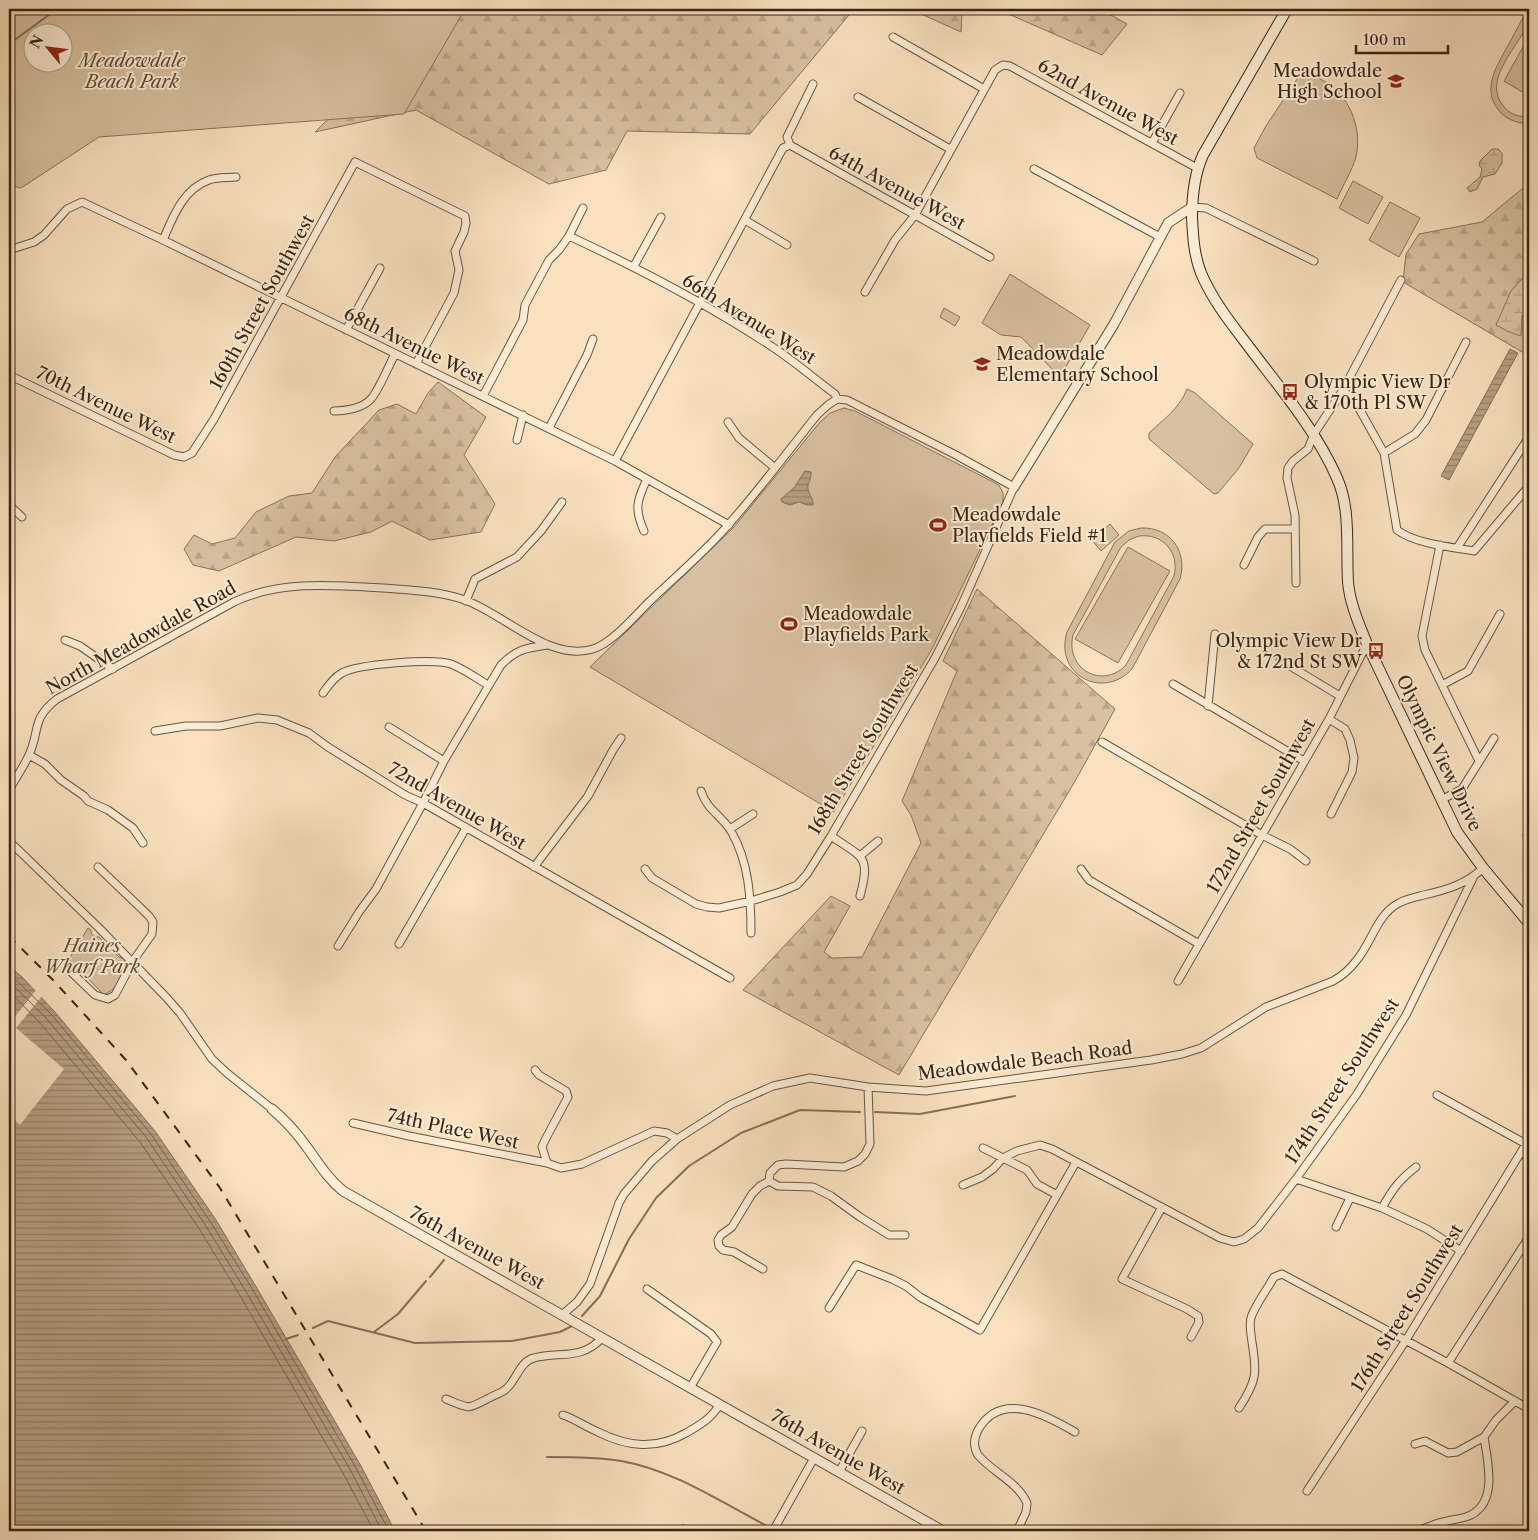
<svg xmlns="http://www.w3.org/2000/svg" width="1538" height="1540" font-family="'Libre Caslon Text',serif">
  <defs>
    <pattern id="forest-firs" width="22" height="20" patternUnits="userSpaceOnUse" patternTransform="scale(1.25)"><rect width="22" height="20" fill="#d8c1a2"/><path d="M5 1l3.5 6h-7zM16 11l3.5 6h-7z" fill="#baa68b"/></pattern>
    <pattern id="wetland-marsh" width="20" height="14" patternUnits="userSpaceOnUse" patternTransform="scale(1.25)"><rect width="20" height="14" fill="#d8c1a2"/><path d="M1 5h8M5 5V1M11 12h8M15 12V8" fill="none" stroke="#baa68b"/></pattern>
    <pattern id="water-rules" width="6" height="5" patternUnits="userSpaceOnUse" patternTransform="scale(1.25)"><rect width="6" height="5" fill="#b7a185"/><path d="M0 2.5h6" fill="none" stroke="#96836c"/></pattern>
  </defs>
  <rect width="100%" height="100%" fill="#f9e1bf"/>
  <filter id="stains"><feTurbulence type="fractalNoise" baseFrequency=".004" numOctaves="4"/><feColorMatrix values="0 0 0 0 .2 0 0 0 0 .09 0 0 0 0 .02 0 0 0 .5 -.17"/></filter>
  <radialGradient id="worn" r=".72"><stop offset=".6" stop-color="#630" stop-opacity="0"/><stop offset="1" stop-color="#630" stop-opacity=".3"/></radialGradient>
  <!-- forest -->
  <path fill="url(#forest-firs)" stroke="#88745b" d="M441,9H854L750,134L627,131L606,170L549,184L416,110L315,132Z
    M910,9H962L961,32Z
    M997,9H1100L1127,24L1102,55Z
    M1529,183V356L1403,282L1406,254L1419,234L1482,222Z
    M438,382L486,417L464,455L495,504L481,532L430,540L392,521L371,532L334,541L296,537L219,571L193,565L184,549L194,535L212,544L235,538L256,512L289,496L312,493L335,457L379,410L397,404L416,414L428,393Z
    M977,589L1115,709L1074,783L899,1075L743,990L831,896L850,906L824,952L832,958L862,957L921,843L911,815L902,801L957,671L943,661Z"/>
  <!-- wetland -->
  <path fill="url(#wetland-marsh)" stroke="#88745b" d="M1492,149H1498L1502,153V163L1495,174L1483,177L1477,189L1470,192L1467,188L1480,177L1482,169L1479,165L1480,161Z
    M1529,271V306L1522,316L1521,336L1507,331L1496,325L1511,291Z"/>
  <!-- park -->
  <path fill="#d8c1a2" stroke="#88745b" fill-rule="evenodd" d="M9,9H465L404,114L99,137L21,188L9,185ZM32,32H62V62H32Z
    M1529,9C1529,12 1530,17 1529,20C1521,46 1479,80 1505,108C1511,115 1520,117 1529,117V123C1519,124 1508,120 1501,113C1479,90 1498,64 1510,42C1516,31 1522,18 1529,9Z
    M1529,36V96L1504,81Z
    M1303,70C1312,75 1322,79 1330,85C1352,101 1362,131 1356,157C1352,171 1343,185 1337,199L1257,158L1254,148L1266,126Z
    M1353,181L1383,197L1368,224L1339,208Z
    M1390,202L1420,218L1399,257L1369,240Z
    M1010,274L1090,325L1060,377L1021,337L1001,335L982,323Z
    M944,308L960,317L955,326L940,317Z
    M1187,389L1195,393L1253,444L1239,468L1218,493L1214,494L1149,439V433C1163,420 1180,408 1187,389Z
    M844,408L855,411L999,485L1003,493V502L932,649L834,812L590,667L734,527L820,422L830,413Z
    M1110,524L1119,535L1101,551L1092,540Z
    M1141,528C1170,527 1188,551 1180,579L1132,669C1102,701 1054,674 1067,632L1115,542L1129,531ZM1139,536C1163,533 1180,553 1174,576L1126,665C1102,690 1065,669 1073,635L1121,547L1129,540Z
    M1128,547L1170,571L1118,663L1075,639Z
    M88,928L91,930V933L94,937H99L119,957L123,958L127,965L115,988L104,995L69,959Z"/>
  <!-- water -->
  <path fill="url(#water-rules)" stroke="#847058" d="M1510,349L1518,353L1449,480L1441,476Z
    M805,471L811,472C812,479 807,482 808,489C809,495 814,499 813,505H807L799,502L790,505L782,502L781,499L794,488Z
    M9,966L22,977L54,1011L155,1131L216,1220L255,1285L361,1466L395,1531H9Z"/>
  <!-- pier -->
  <path fill="#f9e1bf" d="M37,989L43,995L16,1028L64,1069L20,1125L9,1115V1024Z"/>
  <g fill="none" stroke-linecap="round" stroke-linejoin="round">
    <!-- shore -->
    <path stroke="#78644c" stroke-width="1" d="M9,973L51,1014L151,1134L211,1223L251,1287L356,1468L389,1531
      M9,981L46,1018L146,1137L206,1226L245,1290L351,1471L382,1531
      M9,991L40,1023L140,1142L200,1230L239,1294L344,1475L374,1531"/>
    <!-- stream -->
    <path stroke="#847058" stroke-width="2" d="M9,44L57,9
      M875,1112L920,1114L1015,1096
      M430,1277L444,1260
      M582,1316L600,1296L629,1239L656,1198L689,1166L741,1133L800,1110L860,1112
      M313,1328L328,1321L415,1343L512,1341L560,1332L572,1326
      M374,1332L398,1314L426,1281
      M286,1339L298,1335
      M547,1457C572,1457 597,1457 621,1461C673,1470 719,1501 765,1525"/>
    <!-- minor casing -->
    <g stroke="#68553f" stroke-width="9">
      <path id="minor" d="M893,37L984,89
        M858,97L950,149
        M1152,143L1180,93
        M790,145L990,257
        M1034,169L1160,237
        M1192,207L1206,208L1314,261
        M745,220L787,245
        M569,236C640,269 709,305 774,348C795,362 815,379 835,394L837,399
        M163,240C173,217 183,189 209,180C217,177 228,178 236,177
        M9,250L34,242L44,235L67,209L82,202L163,240L615,461L729,525
        M634,266L661,217
        M865,292L895,240L915,215L995,70L1003,65L1010,66L1197,168
        M346,330L380,268
        M9,375L174,455L184,457L192,453L214,419L355,162L465,216L466,223L464,232L455,251L459,270L454,293L416,364
        M1343,390L1356,403L1384,453L1397,530C1416,544 1450,547 1474,551L1529,486
        M483,396L523,320L525,305L549,260L559,250L569,236L583,208
        M334,411C346,411 363,408 371,399C380,388 388,367 395,354
        M728,422L739,438L775,468
        M549,428L587,355L593,339
        M517,440L523,415
        M1384,453L1415,434L1426,420L1466,342
        M615,461L783,148L790,145L787,137L813,84
        M9,505L22,517
        M644,531C634,509 637,500 647,479
        M1440,545L1422,636L1425,650L1479,761
        M1457,548L1529,437
        M1244,565L1258,537L1265,529H1295
        M1296,583L1295,515L1287,478L1288,468L1293,461L1308,449L1314,434L1343,390L1401,280
        M466,601L475,579L517,557L541,531L562,502
        M65,640L80,646L113,669
        M1280,660L1340,696
        M1173,684L1304,761
        M1442,685L1468,671L1500,614
        M323,693C329,685 333,678 342,673C358,664 433,658 451,664C464,669 476,678 488,685
        M1208,706L1215,634
        M1329,719L1345,729L1350,740L1354,758L1352,772L1331,814
        M389,727L444,761
        M155,731L186,726H220L258,718L277,720L309,733L328,747L405,795L423,803L730,978
        M1102,742L1262,835L1290,849L1306,861
        M29,755L45,764L61,780L84,796L88,801L108,810L133,828L143,843
        M9,790C15,779 23,768 28,757C41,731 30,720 57,699L234,602C280,580 333,585 383,588C410,590 439,591 465,600C504,614 549,662 593,649C612,643 634,617 648,603C675,577 705,552 729,524C760,489 788,451 817,415L828,405L837,399
        M701,791C707,810 721,815 731,831C749,862 751,898 751,933
        M1443,799L1462,789L1494,738
        M1529,827L1527,835L1529,843
        M730,829L753,814
        M831,836C863,858 871,855 860,896
        M9,841L98,927L166,997L180,1013L212,1059L227,1073L272,1109
        M860,856L878,841
        M534,867L588,796L613,750L621,738
        M645,869L652,878L696,904L707,907L719,908L751,901L780,892L797,885L807,874L831,836L935,658L960,609L1014,487L954,454L847,400L837,399
        M1081,869L1089,880L1199,944
        M399,944L466,828
        M338,946L359,912L376,889L423,803L444,761L501,665C517,649 526,648 547,645
        M69,970L95,995L108,999L115,995L133,961L152,934L153,922L149,916L98,867
        M1178,981L1329,719L1367,644
        M535,1070L539,1075L566,1091L568,1097L545,1140L542,1147L547,1163
        M1437,1095L1526,1144
        M353,1123L409,1136L547,1163L561,1168L582,1164L654,1131L667,1133L677,1139
        M983,1148L1027,1170L1037,1184L1057,1195
        M1522,1153L1529,1157
        M1296,1179L1382,1208L1427,1229L1461,1251
        M769,1181L778,1186L813,1187L831,1196L860,1217L889,1235H905
        M963,1185L982,1177L993,1169L1003,1158L1017,1151L1040,1145L1052,1149L1220,1238L1234,1242L1244,1239L1258,1228L1296,1179L1357,1094L1406,1015L1473,878
        M1162,1207L1122,1279L1187,1309L1198,1316L1199,1322L1191,1337
        M1382,1208C1392,1190 1399,1180 1416,1167
        M1336,1227L1350,1198
        M763,1269L734,1252L723,1250L719,1246L718,1240L721,1235L732,1227L752,1194L760,1186L769,1181L770,1173L778,1165L786,1164L844,1167L858,1161L865,1154L870,1144L868,1087
        M647,1289L711,1334L717,1342L690,1388
        M829,1308L856,1265L892,1279L906,1286L920,1297L980,1330L1076,1162
        M562,1315L577,1302L590,1284L619,1203L624,1194L652,1161L677,1139L730,1105L773,1086L810,1078L868,1087L926,1091L1151,1060L1182,1054L1201,1048L1266,1007L1333,981C1342,976 1350,969 1356,961C1372,943 1376,915 1399,903C1406,899 1416,897 1424,895C1446,890 1467,884 1483,868
        M1448,1363L1529,1237
        M446,1399C471,1409 466,1410 489,1398C494,1395 502,1393 506,1389C516,1381 520,1361 534,1358C559,1351 581,1361 602,1338
        M1239,1408C1257,1381 1257,1373 1252,1342C1251,1335 1249,1325 1251,1318C1254,1307 1268,1288 1274,1277L1282,1274L1448,1363L1529,1409
        M563,1415C575,1419 586,1427 598,1432C628,1447 656,1450 686,1433C700,1425 711,1419 720,1404
        M1415,1444L1425,1441L1448,1453L1457,1452L1484,1437
        M839,1472L862,1431
        M1307,1491L1406,1340L1529,1139
        M683,1529L688,1531
        M773,1531L814,1458
        M1017,1531L1026,1512L1027,1503C1018,1482 992,1472 978,1455C973,1447 974,1438 978,1430C1001,1390 1046,1415 1075,1432
        M1417,1531C1426,1528 1434,1524 1443,1522C1450,1520 1459,1519 1466,1517C1499,1506 1488,1463 1484,1437L1496,1420L1515,1401"/>
    </g>
    <!-- tertiary casing -->
    <g stroke="#68553f" stroke-width="11">
      <path id="tertiary" d="M1014,487L1114,324L1168,223L1192,207
        M272,1109C285,1120 296,1132 306,1146C318,1162 327,1178 343,1191L943,1531"/>
    </g>
    <!-- secondary casing -->
    <g stroke="#382614" stroke-width="12">
      <path id="secondary" d="M1287,9L1203,155C1194,175 1192,195 1192,218C1193,237 1194,255 1201,273C1212,299 1229,321 1246,343C1278,386 1315,428 1337,478C1351,509 1346,548 1348,582C1350,604 1359,624 1367,644L1457,832L1483,868L1529,923"/>
    </g>
    <!-- minor -->
    <use href="#minor" stroke="#fbecd5" stroke-width="7"/>
    <!-- tertiary -->
    <use href="#tertiary" stroke="#fbecd5" stroke-width="9"/>
    <!-- secondary -->
    <use href="#secondary" stroke="#fbecd5" stroke-width="10"/>
    <!-- rail -->
    <path stroke="#382614" stroke-width="2" stroke-dasharray="9 9" stroke-linecap="butt" d="M9,936L53,980L126,1060L220,1188L426,1531"/>
  </g>
  <!-- icons -->
  <defs>
    <g id="school-bare" transform="scale(1.35)"><path d="M0-5L7-2L0 1L-7-2ZM-4 1L0 2.5L4 1V4Q0 6-4 4Z" fill="#8f2418" stroke="#fbecd5" stroke-width="2.5" paint-order="stroke"/></g>
    <g id="bus-bare" transform="scale(1.35)"><path d="M-5-6H5V4H4V6H2V4H-2V6H-4V4H-5ZM-3.5-4V0h7V-4ZM-3.5 1.2v1.5H-2V1.2ZM2 1.2v1.5H3.5V1.2Z" fill="#8f2418" stroke="#fbecd5" stroke-width="2.5" paint-order="stroke"/></g>
    <g id="stadium-bare" transform="scale(1.35)"><path d="M0-5a6.5 5 0 1 0 0 10a6.5 5 0 1 0 0-10ZM-3.5-1.8h7v3.6h-7Z" fill="#8f2418" stroke="#fbecd5" stroke-width="2.5" paint-order="stroke"/></g>
  </defs>
  <g fill-rule="evenodd">
    <use href="#school-bare" x="1396" y="81"/>
    <use href="#school-bare" x="982" y="364"/>
    <use href="#bus-bare" x="1290" y="392"/>
    <use href="#stadium-bare" x="938" y="525"/>
    <use href="#stadium-bare" x="789" y="624"/>
    <use href="#bus-bare" x="1376" y="651"/>
  </g>
  <g text-anchor="middle" dominant-baseline="central" stroke-width="4" stroke-linejoin="round" paint-order="stroke">
    <!-- park labels -->
    <g font-size="18" font-style="italic" fill="#604d38" stroke="#fbecd5">
      <text x="132" y="61">Meadowdale<tspan x="132" dy="21">Beach Park</tspan></text>
      <text x="92" y="946">Haines<tspan x="92" dy="21">Wharf Park</tspan></text>
    </g>
    <!-- poi labels -->
    <g font-size="18" fill="#382614" stroke="#fbecd5" text-anchor="start">
      <text x="1382" y="71" text-anchor="end">Meadowdale<tspan x="1382" dy="21">High School</tspan></text>
      <text x="996" y="354">Meadowdale<tspan x="996" dy="21">Elementary School</tspan></text>
      <text x="1304" y="382">Olympic View Dr<tspan x="1304" dy="21">&amp; 170th Pl SW</tspan></text>
      <text x="952" y="515">Meadowdale<tspan x="952" dy="21">Playfields Field #1</tspan></text>
      <text x="803" y="614">Meadowdale<tspan x="803" dy="21">Playfields Park</tspan></text>
      <text x="1362" y="641" text-anchor="end">Olympic View Dr<tspan x="1362" dy="21">&amp; 172nd St SW</tspan></text>
    </g>
    <!-- street labels -->
    <g font-size="18" fill="#382614" stroke="#fbecd5">
      <text transform="translate(1108 102) rotate(29)">62nd Avenue West</text>
      <text transform="translate(897 188) rotate(29)">64th Avenue West</text>
      <text transform="translate(262 302) rotate(-61)">160th Street Southwest</text>
      <text transform="translate(749 319) rotate(32)">66th Avenue West</text>
      <text transform="translate(414 346) rotate(26)">68th Avenue West</text>
      <text transform="translate(106 405) rotate(26)">70th Avenue West</text>
      <text transform="translate(141 638) rotate(-29)">North Meadowdale Road</text>
      <text transform="translate(863 749) rotate(-59)">168th Street Southwest</text>
      <text transform="translate(1439 753) rotate(64)">Olympic View Drive</text>
      <text transform="translate(457 806) rotate(30)">72nd Avenue West</text>
      <text transform="translate(1261 806) rotate(-60)">172nd Street Southwest</text>
      <text transform="translate(1025 1061) rotate(-7)">Meadowdale Beach Road</text>
      <text transform="translate(1342 1081) rotate(-57)">174th Street Southwest</text>
      <text transform="translate(453 1129) rotate(12)">74th Place West</text>
      <text transform="translate(477 1248) rotate(29)">76th Avenue West</text>
      <text transform="translate(1407 1308) rotate(-58)">176th Street Southwest</text>
      <text transform="translate(838 1452) rotate(30)">76th Avenue West</text>
    </g>
  </g>
  <!-- margin -->
  <rect width="1538" height="1540" fill="none" stroke="#f9e1bf" stroke-width="30"/>
  <rect x="10" y="10" width="1518" height="1520" fill="none" stroke="#382614" stroke-width="2.5"/>
  <rect x="15" y="15" width="1508" height="1510" fill="none" stroke="#382614"/>
  <!-- north arrow -->
  <g transform="translate(48 48) rotate(299)"><circle r="24" fill="#fbecd5" stroke="#ad9d88"/>
  <path d="M0-4L9 19L0 12L-9 19Z" fill="#8f2418"/>
  <text y="-8" font-size="14" font-weight="bold" text-anchor="middle" fill="#382614">N</text>
  </g>
  <!-- scale -->
  <path d="M1356 45v8h92v-8" fill="none" stroke="#382614" stroke-width="2.5"/>
  <text x="1363" y="45" font-size="15" fill="#382614" stroke="#fbecd5" stroke-width="4" paint-order="stroke">100 m</text>
  <rect width="100%" height="100%" filter="url(#stains)"/>
  <rect width="100%" height="100%" fill="url(#worn)"/>
</svg>
